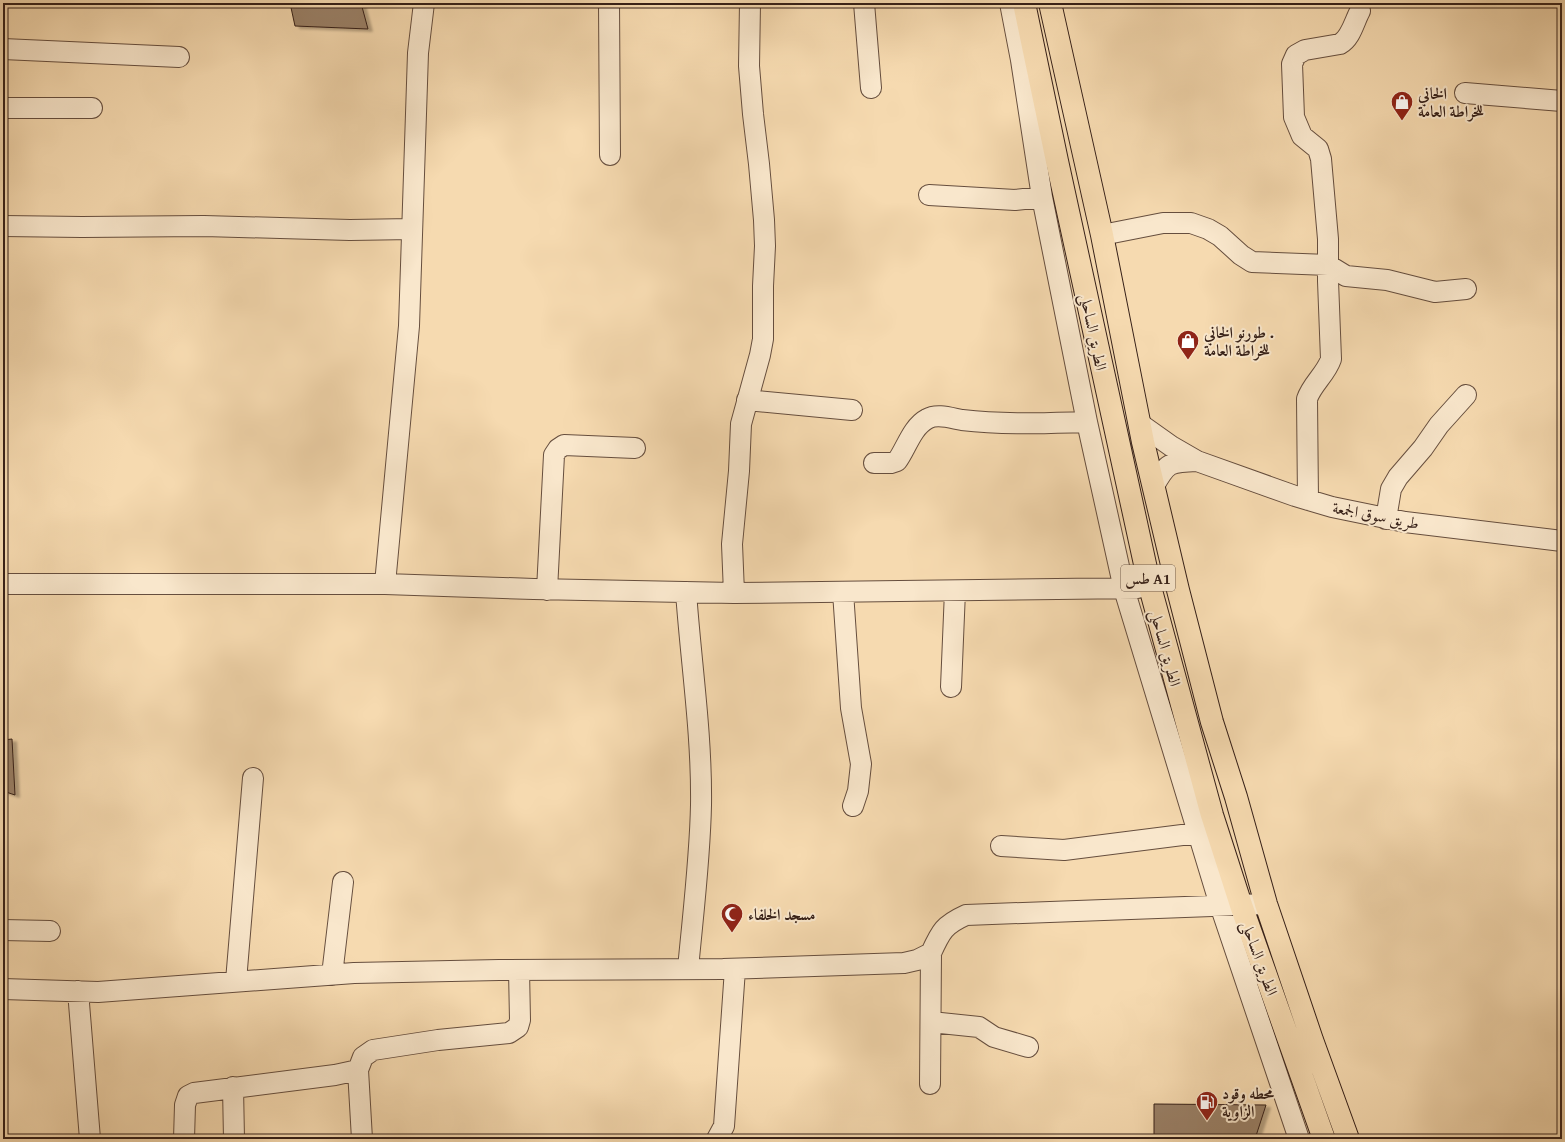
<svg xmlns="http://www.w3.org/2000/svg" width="1565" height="1142" font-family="'Gentium Book Plus',Amiri,serif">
  <defs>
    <filter id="shadow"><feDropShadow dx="4.5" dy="2.5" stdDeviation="1" flood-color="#0004"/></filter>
  </defs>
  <rect width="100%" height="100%" fill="#f6dab0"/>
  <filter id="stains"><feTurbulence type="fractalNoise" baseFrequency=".005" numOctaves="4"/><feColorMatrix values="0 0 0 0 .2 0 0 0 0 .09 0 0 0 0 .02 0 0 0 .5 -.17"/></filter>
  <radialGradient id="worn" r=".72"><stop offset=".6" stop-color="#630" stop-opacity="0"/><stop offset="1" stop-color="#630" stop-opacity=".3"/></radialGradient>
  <!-- building -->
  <path fill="#9a8167" stroke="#362018" filter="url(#shadow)" d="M290,3H361L368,29L295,26Z
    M12,739L15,795L3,791V740Z
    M1154,1104L1266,1105L1255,1139H1154Z"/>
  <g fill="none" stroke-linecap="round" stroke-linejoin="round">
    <!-- minor casing -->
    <g stroke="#664e3e" stroke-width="22">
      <path id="minor" d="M609,3L610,155
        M864,3L871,88
        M1010,3L1021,60L1042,197L1087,422L1124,589L1220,905L1299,1139
        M3,49L179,57
        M1465,93L1562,101
        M3,108H92
        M929,195L1015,200L1042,197
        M3,226L82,227L204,226L350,230L412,229
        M1102,235L1163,223H1191L1208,229L1220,236L1241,255L1252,262L1328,265L1346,276L1387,280L1435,292L1466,289
        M747,400L852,410
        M1140,424L1171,446L1197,461L1295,496L1332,507L1405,522L1562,541
        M874,463H891L897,461C906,449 912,427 927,419C937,413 951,418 962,420C1004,425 1046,423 1087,422
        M1154,486C1167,462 1170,462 1197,461
        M1308,500L1307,399C1312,384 1326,374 1331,359L1328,281V239L1321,159L1318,149L1302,136L1294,117L1292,64L1296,55L1305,50L1340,44C1351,38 1354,22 1360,11
        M1386,519L1391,489L1398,477L1423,448L1439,425L1466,395
        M3,584H385L534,589L734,593L1138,588
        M385,584L409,326L418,53L424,3
        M547,590L554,455L558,449L564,445L635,448
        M686,592C691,663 702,734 701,805C700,859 693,914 688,969
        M843,592L851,708L861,764L858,791L853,806
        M734,593L732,544L739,471L741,424L760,355L763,339V286L765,246L764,220L759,164L753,114L749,66L750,3
        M951,687L955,591
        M1001,846L1064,850L1198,833
        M3,930L50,931
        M332,975L343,882
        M236,981L253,778
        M3,989L98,992L354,973L499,970L723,969L904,963L917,960L931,953
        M78,991L90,1139
        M931,1022L979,1027L994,1037L1028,1047
        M930,1084L931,953C941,931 944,925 966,915L1266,904
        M233,1087L234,1139
        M184,1139L185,1105L188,1096L194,1093L335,1075L358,1070
        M362,1139L358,1070L363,1057L373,1050L438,1040L509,1033L518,1027L520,1020L519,970
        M717,1139L724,1126L735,969"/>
    </g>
    <!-- highway casing -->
    <g stroke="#362018" stroke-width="24">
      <path id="highway" d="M1024,3L1057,161L1150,587L1212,815L1241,905L1324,1139
        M1050,3L1102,235L1143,442L1178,590L1212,722L1236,797L1266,904L1312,1040L1348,1139"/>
    </g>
    <!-- minor -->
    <use href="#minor" stroke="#f9e7cc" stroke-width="20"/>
    <!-- highway -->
    <use href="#highway" stroke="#f6dab0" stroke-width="22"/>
  </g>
  <!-- icons -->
  <defs>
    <g id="shop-pin" transform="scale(1.15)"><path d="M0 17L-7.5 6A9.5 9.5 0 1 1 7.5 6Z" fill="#8f2418" stroke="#f9e7cc"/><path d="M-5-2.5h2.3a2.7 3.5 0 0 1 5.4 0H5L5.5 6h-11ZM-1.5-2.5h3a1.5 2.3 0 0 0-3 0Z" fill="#fff"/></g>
    <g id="mosque-pin" transform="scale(1.15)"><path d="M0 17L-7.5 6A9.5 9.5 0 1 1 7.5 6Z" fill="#8f2418" stroke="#f9e7cc"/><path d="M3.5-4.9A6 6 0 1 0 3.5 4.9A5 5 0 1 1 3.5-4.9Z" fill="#fff"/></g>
    <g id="fuel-pin" transform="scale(1.15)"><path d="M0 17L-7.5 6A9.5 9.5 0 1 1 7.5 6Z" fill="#8f2418" stroke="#f9e7cc"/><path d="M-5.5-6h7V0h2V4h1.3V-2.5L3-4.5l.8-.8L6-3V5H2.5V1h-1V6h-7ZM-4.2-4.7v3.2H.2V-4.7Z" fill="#fff"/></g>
  </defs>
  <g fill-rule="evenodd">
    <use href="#shop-pin" x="1402" y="102"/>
    <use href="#shop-pin" x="1188" y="341"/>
    <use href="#mosque-pin" x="732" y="914"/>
    <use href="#fuel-pin" x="1207" y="1102"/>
  </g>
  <g text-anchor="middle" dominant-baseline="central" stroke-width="4" stroke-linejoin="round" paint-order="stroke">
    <!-- shield labels -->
    <rect fill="#f9e7cc" stroke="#705c4e" stroke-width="1" x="1121" y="565" width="54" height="26" rx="3"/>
    <g font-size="15" font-weight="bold" fill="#362018">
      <text x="1148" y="578">طس A1</text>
    </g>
    <!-- poi labels -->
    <g font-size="16" font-weight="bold" fill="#362018" stroke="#f9e7cc" text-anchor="start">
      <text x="1418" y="93">الخاني<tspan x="1418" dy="18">للخراطة العامة</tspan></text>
      <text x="1204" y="332">طورنو الخاني .<tspan x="1204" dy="18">للخراطة العامة</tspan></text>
      <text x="748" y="914">مسجد الخلفاء</text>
      <text x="1222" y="1093">محطه وقود<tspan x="1222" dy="18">الزاوية</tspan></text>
    </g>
    <!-- street labels -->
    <g font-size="16" fill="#362018" stroke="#f9e7cc">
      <text transform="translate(1094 332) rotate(78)">الطريق الساحلى</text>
      <text transform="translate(1376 515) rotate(11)">طريق سوق الجمعة</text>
      <text transform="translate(1166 648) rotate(75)">الطريق الساحلى</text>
      <text transform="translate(1260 958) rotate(70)">الطريق الساحلى</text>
    </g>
  </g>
  <!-- margin -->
  <rect width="1565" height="1142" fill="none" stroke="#f6dab0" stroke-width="16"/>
  <rect x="4" y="4" width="1557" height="1134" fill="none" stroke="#362018" stroke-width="2"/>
  <rect x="8" y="8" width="1549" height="1126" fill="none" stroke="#362018"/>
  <rect width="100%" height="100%" filter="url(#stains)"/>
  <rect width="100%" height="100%" fill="url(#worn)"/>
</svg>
